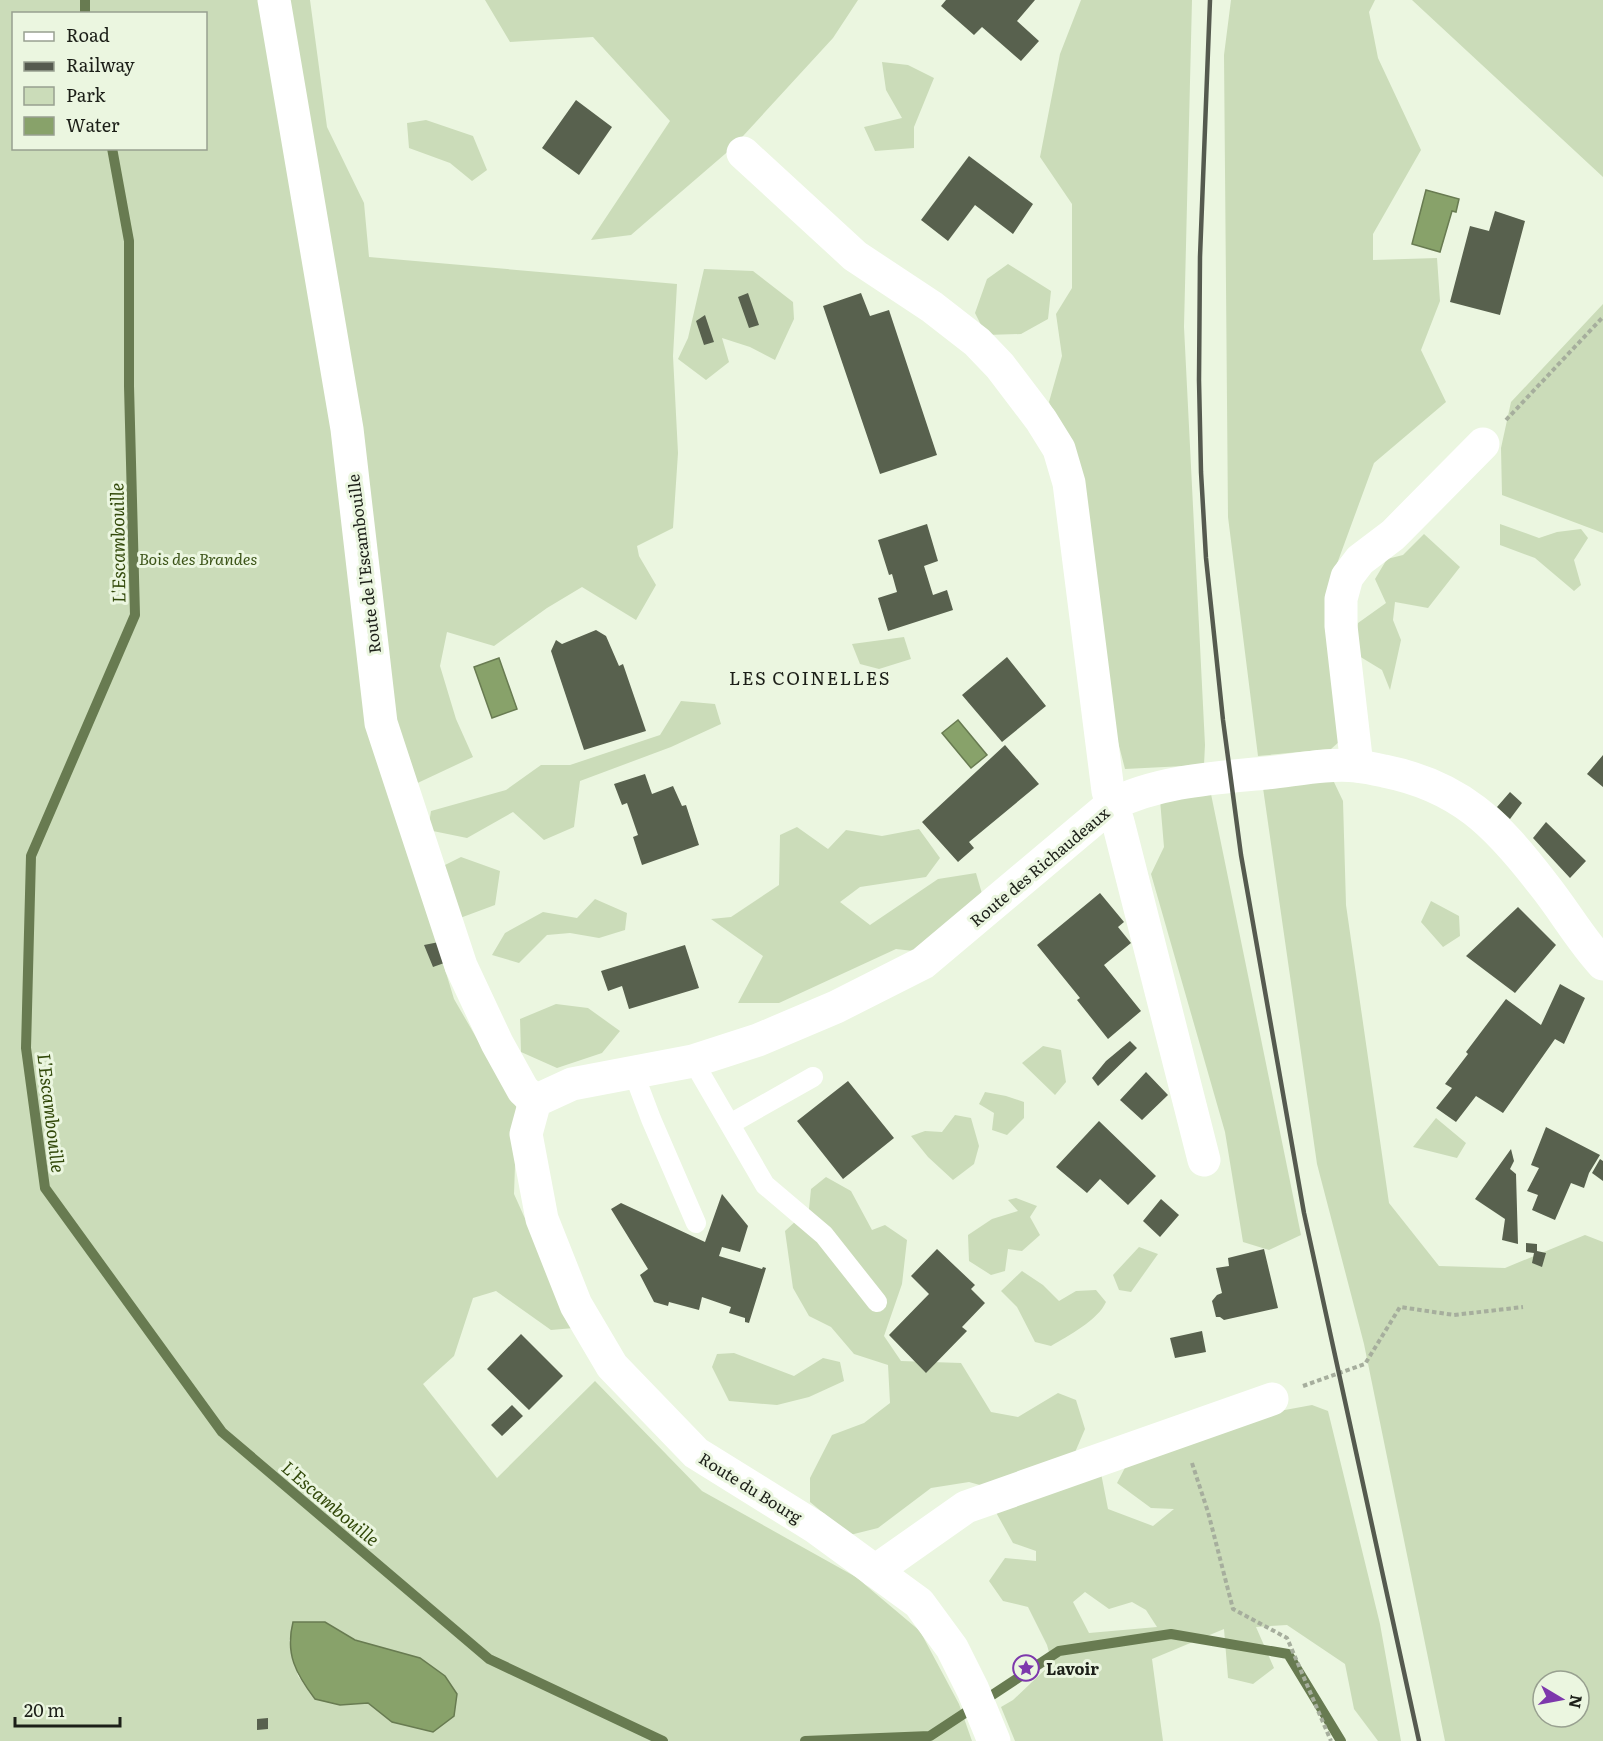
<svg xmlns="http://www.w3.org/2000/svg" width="1603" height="1741" font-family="Literata,serif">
  <rect width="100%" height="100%" fill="#ebf6e0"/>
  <!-- green -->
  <path fill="#cbdcb9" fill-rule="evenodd" d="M0,0H310L327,127L364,203L369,257L677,284L673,356L678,453L673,528L637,546L639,556L656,585L636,620L582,587L547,608L494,646L447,632L440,666L456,719L473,757L392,795L454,999L517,1108L514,1194L574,1328L551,1330L496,1291L473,1298L454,1356L423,1384L497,1478L595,1381L702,1491L856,1577L920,1631L959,1704L972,1741H0ZM14,14H206V148H14ZM325,1622L355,1640L392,1722L368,1703L340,1705L315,1699L298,1676L289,1640Z
    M485,0H858L833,38L732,148L631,235L591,240L670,121L593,37L510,42Z
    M1081,0H1192L1184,327L1205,745L1204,765L1125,769L1104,688L1083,475L1049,402L1062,356L1056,314L1072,288V204L1040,157L1060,54Z
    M1231,0H1375L1369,12L1378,58L1421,150L1373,234V260L1437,258L1440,301L1421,350L1446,402L1374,463L1327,591L1340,741L1331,749L1258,756L1228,517L1224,55Z
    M1412,0H1603V177Z
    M882,62L908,65L934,78L914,127V148L875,151L864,127L902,118L886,90Z
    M426,120L473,136L487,170L472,181L450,163L409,148L407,123Z
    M1008,264L1051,291L1048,319L1021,334L986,335L975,313L987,279Z
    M704,269L753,271L793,302L794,319L775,360L750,347L722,338L729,362L706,380L678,359L688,338Z
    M1603,304V533L1502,495L1501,448L1511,402Z
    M1500,524L1539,538L1557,532L1581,529L1588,538L1574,560L1581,585L1574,591L1535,558L1500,545Z
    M1424,534L1460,567L1428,608L1395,602L1393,620L1401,640L1390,690L1382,670L1354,653L1358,623L1386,603L1375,579L1387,559L1403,555Z
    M904,637L911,659L879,669L860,664L852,644Z
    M681,701L715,704L721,724L671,747L580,781L574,827L544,840L513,812L467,838L428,830L431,811L506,790L541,765H570L660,735Z
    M1333,780L1343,801L1346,905L1389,1203L1439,1266L1505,1268L1585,1235L1603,1242V1741H1445L1364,1344L1317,1164L1263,788ZM1543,1681H1579V1717H1543Z
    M1211,794L1301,1235L1269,1250L1243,1242L1225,1132L1151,874L1164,847L1160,800Z
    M797,827L828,849L846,830L882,836L919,829L940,858L926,877L860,887L840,902L870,925L938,879L976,873L985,904L922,952L896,949L779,1003H738L763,956L711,919L731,917L779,885L780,835Z
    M461,857L500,871L495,905L460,918L437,869Z
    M595,899L627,913L625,930L599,938L570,933L547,935L519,963L492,955L505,933L543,912L577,918Z
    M1431,901L1459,916L1460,936L1443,947L1421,922Z
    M556,1004L588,1008L620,1031L602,1053L557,1068L521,1052L520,1019Z
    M1043,1046L1061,1050L1066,1082L1055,1095L1022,1063Z
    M985,1092L1006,1096L1024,1102V1118L1007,1135L992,1130L994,1113L979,1104Z
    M955,1115L971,1118L979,1146L974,1164L953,1180L928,1157L911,1136L925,1131L942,1132Z
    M1436,1118L1466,1143L1457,1158L1413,1147Z
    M826,1177L851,1191L872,1230L885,1225L907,1240L902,1284L884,1336L901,1361L961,1363L991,1412L1018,1417L1058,1393L1076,1400L1085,1429L1073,1457L1100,1468L1108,1509L1153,1526L1174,1509L1151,1508L1117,1483L1130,1458L1252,1416L1312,1405L1328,1411L1380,1624L1401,1741H1378L1354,1709L1345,1664L1287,1625L1256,1627L1274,1668L1253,1684L1228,1678L1224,1629L1152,1659L1163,1741H1015L1001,1707L1013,1700L1052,1663L1047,1645L1028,1607L1003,1601L989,1581L1005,1558L1036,1561V1551L1013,1543L993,1507L987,1487L969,1482L931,1488L878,1528L850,1535L810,1502V1478L832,1435L864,1423L890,1403L888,1365L854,1354L831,1327L809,1316L793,1288L785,1231L809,1209L811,1189ZM1085,1592L1109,1609L1132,1602L1146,1610L1157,1627L1089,1633L1073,1602Z
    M1016,1198L1037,1206L1030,1217L1040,1235L1022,1251L1008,1249L1005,1271L991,1275L969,1261L968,1235L992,1219L1018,1211L1008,1200Z
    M1139,1247L1158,1254L1131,1292L1119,1290L1113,1275Z
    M1022,1271L1043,1285L1059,1301L1076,1291L1096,1290L1106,1302C1098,1320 1068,1336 1051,1346L1035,1342L1017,1307L1001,1291Z
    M734,1353L794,1376L823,1358L840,1362L844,1381L809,1397L777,1405L729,1401L712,1367L717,1354Z"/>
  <!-- water -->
  <path fill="#88a26a" stroke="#687b51" stroke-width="1.5" d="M1426,190L1459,199L1456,212L1452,211L1440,252L1412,244Z
    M499,658L517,709L492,718L474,667Z
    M958,720L987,755L971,768L942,733Z
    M293,1622H325L355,1640L420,1658L445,1676L457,1694L454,1716L433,1732L392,1722L368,1703L340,1705L315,1699C296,1674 285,1654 293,1622Z"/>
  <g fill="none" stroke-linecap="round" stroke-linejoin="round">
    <!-- stream -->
    <path stroke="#687b51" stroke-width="10" d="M85,0V14
      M112,148L129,241V386L135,615L31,856L26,1048L45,1188L222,1432L489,1659L663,1741
      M805,1741L930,1736L1059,1651L1171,1634L1288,1654L1341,1741"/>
  </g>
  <!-- building -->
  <path fill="#58614e" d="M946,0H1035L1017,21L1039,41L1021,61L982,27L974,35L941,6Z
    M576,100L612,127L579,175L542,148Z
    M969,156L1033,204L1013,234L975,205L948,241L921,220Z
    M1495,211L1525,221L1500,315L1450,302L1470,226L1489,231Z
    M748,293L759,325L749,328L738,297Z
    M861,293L870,316L889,310L937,455L880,474L823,306Z
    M705,315L714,342L704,345L696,321Z
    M927,524L938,561L924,566L933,595L947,590L953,610L888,631L878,598L897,592L892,574L889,575L878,540Z
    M596,630L606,636L619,666L623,664L646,731L584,750L551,651L556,640L562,644Z
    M1007,657L1046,706L1002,742L962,695Z
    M1005,745L1039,784L969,842L974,848L958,862L922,822Z
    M1603,755V787L1587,774Z
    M645,774L652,794L673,786L682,806L686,805L699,845L642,865L633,837L638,835L627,803L622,805L614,784Z
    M1510,792L1522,803L1510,819L1497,807Z
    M1546,822L1586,861L1570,878L1533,838Z
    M1100,893L1124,922L1118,927L1131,943L1104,965L1141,1011L1108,1039L1077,1000L1080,998L1037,945Z
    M1518,907L1556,945L1515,993L1466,956Z
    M439,942L447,962L433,967L424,945Z
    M685,945L699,988L629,1009L622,986L608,991L601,971Z
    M1560,984L1585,998L1564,1044L1555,1039L1503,1113L1476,1096L1456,1122L1436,1108L1452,1088L1445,1084L1468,1054L1466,1052L1506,999L1541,1025Z
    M1130,1041L1137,1048L1098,1086L1092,1078L1106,1061Z
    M1146,1072L1168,1095L1142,1120L1120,1100Z
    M848,1081L894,1138L843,1179L797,1121Z
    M1099,1121L1156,1176L1128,1205L1100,1179L1087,1193L1056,1167Z
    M1546,1127L1600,1155L1589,1173L1584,1188L1571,1183L1555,1220L1532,1210L1538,1195L1527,1191L1539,1168L1531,1165Z
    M1511,1149L1514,1161L1510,1169L1516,1174L1518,1244L1502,1240L1505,1219L1475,1199Z
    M1600,1159L1603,1161V1181L1592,1173Z
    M722,1194L748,1226L740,1252L722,1247L719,1256L762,1269L763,1267L766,1268L749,1323L745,1322V1318L729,1313L731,1307L702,1297L699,1310L669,1302L668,1306L654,1302L640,1275L648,1269L611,1209L621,1203L705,1242Z
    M1161,1199L1179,1215L1160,1237L1143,1221Z
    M1526,1243L1537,1244V1251L1546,1253L1542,1267L1532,1263L1534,1253L1526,1252Z
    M937,1249L975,1285L971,1289L985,1303L962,1327L967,1331L926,1373L889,1335L929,1294L911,1276Z
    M1264,1249L1278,1308L1224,1320L1220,1317H1216L1212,1301L1217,1295L1222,1293L1216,1268L1229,1266L1228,1258Z
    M1202,1331L1206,1352L1175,1358L1170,1338Z
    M521,1334L563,1376L529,1410L487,1369Z
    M512,1405L523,1416L502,1436L491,1425Z
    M268,1718V1729L257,1730V1719Z"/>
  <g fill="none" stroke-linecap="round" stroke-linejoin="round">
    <!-- path -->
    <path stroke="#a6ae9d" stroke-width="4" stroke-dasharray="4.5 3" stroke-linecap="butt" d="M1506,420L1603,317
      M1303,1386L1365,1364L1400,1307L1454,1315L1523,1307
      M1192,1463L1208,1512L1233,1609L1287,1638L1331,1741"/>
    <!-- lane -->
    <path stroke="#fff" stroke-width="20" d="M693,1061L765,1185L824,1235L877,1302
      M634,1074L651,1119L696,1223
      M730,1124L813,1077"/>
    <!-- street -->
    <path stroke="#fff" stroke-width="33" d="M274,0L347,429L381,723L461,966L497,1043L523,1090L535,1101
      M743,153L855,256L932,307L977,342L1000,366L1041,420L1059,449L1069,483L1108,791L1118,822L1204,1160
      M1357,766L1341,626V599L1347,577L1360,560L1393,535L1483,444
      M875,1571L966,1507L1272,1399"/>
    <!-- secondary -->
    <path stroke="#fff" stroke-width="33" d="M994,1741L973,1690L952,1648L919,1603L815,1527L696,1453L612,1366L576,1305L542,1219L526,1134L535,1101L572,1084L693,1061L758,1040L836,1007L923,963L1111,805C1158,781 1215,778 1266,773C1296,770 1328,763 1357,766C1366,767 1375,769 1384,771C1460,786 1497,824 1543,884C1564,910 1580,939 1603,964"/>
    <!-- rail -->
    <path stroke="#555a4f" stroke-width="4.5" d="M1210,0L1200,257L1199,380L1201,472L1206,558L1223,720L1241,855L1304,1213L1419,1741"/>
  </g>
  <!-- icons -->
  <defs>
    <g id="sight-ring" transform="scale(1.35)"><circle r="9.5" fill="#ebf6e0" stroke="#7d38ac" stroke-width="1.5"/><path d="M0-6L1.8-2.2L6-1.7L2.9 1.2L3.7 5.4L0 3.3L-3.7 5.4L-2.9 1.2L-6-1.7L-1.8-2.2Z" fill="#7d38ac"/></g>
  </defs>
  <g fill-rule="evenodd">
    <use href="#sight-ring" x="1026" y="1668"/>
  </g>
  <g text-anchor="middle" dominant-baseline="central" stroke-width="6" stroke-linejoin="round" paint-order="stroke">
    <!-- park labels -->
    <g font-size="16" font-style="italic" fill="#3c5418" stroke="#ebf6e0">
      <text x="198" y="558">Bois des Brandes</text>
    </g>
    <!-- street labels -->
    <g font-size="16" fill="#1c1f18" stroke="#ebf6e0">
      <text transform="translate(363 564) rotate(-97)">Route de l'Escambouille</text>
      <text transform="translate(1039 866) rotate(-40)">Route des Richaudeaux</text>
      <text transform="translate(751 1487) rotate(32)">Route du Bourg</text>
    </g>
    <!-- poi labels -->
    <g font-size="16" font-weight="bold" fill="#1c1f18" stroke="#ebf6e0" text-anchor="start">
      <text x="1046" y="1668">Lavoir</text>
    </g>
    <!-- water labels -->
    <g font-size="18" font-style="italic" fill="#32490a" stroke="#ebf6e0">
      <text transform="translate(117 543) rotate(-91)">L'Escambouille</text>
      <text transform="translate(52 1113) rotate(83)">L'Escambouille</text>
      <text transform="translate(331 1503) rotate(40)">L'Escambouille</text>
    </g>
    <!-- neighbourhood labels -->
    <g font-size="18" letter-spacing="1.5" fill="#1c1f18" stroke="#ebf6e0">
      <text x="810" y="677">LES COINELLES</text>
    </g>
  </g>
  <!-- legend -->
  <rect x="12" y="12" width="195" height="138" fill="#ebf6e0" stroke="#98a090" stroke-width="1.5"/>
  <rect x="24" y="32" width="30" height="9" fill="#ffffff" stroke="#98a090" stroke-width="1.5"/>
  <text x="66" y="42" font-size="18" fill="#1c1f18">Road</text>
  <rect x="24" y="62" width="30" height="9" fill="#555a4f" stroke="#98a090" stroke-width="1.5"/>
  <text x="66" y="72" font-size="18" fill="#1c1f18">Railway</text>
  <rect x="24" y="87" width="30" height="18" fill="#cbdcb9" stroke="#98a090" stroke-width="1.5"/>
  <text x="66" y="102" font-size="18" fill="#1c1f18">Park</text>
  <rect x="24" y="117" width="30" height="18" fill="#88a26a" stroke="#98a090" stroke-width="1.5"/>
  <text x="66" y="132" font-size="18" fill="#1c1f18">Water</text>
  <!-- north arrow -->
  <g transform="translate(1561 1699) rotate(100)"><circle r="28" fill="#ebf6e0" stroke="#98a090" stroke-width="1.5"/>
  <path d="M0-4.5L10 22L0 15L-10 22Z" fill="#7d38ac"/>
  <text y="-9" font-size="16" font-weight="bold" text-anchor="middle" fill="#1c1f18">N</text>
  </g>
  <!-- scale -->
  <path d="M15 1717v9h105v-9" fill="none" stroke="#1c1f18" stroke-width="3"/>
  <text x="24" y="1717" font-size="18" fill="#1c1f18" stroke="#ebf6e0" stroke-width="4.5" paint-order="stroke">20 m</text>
</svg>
